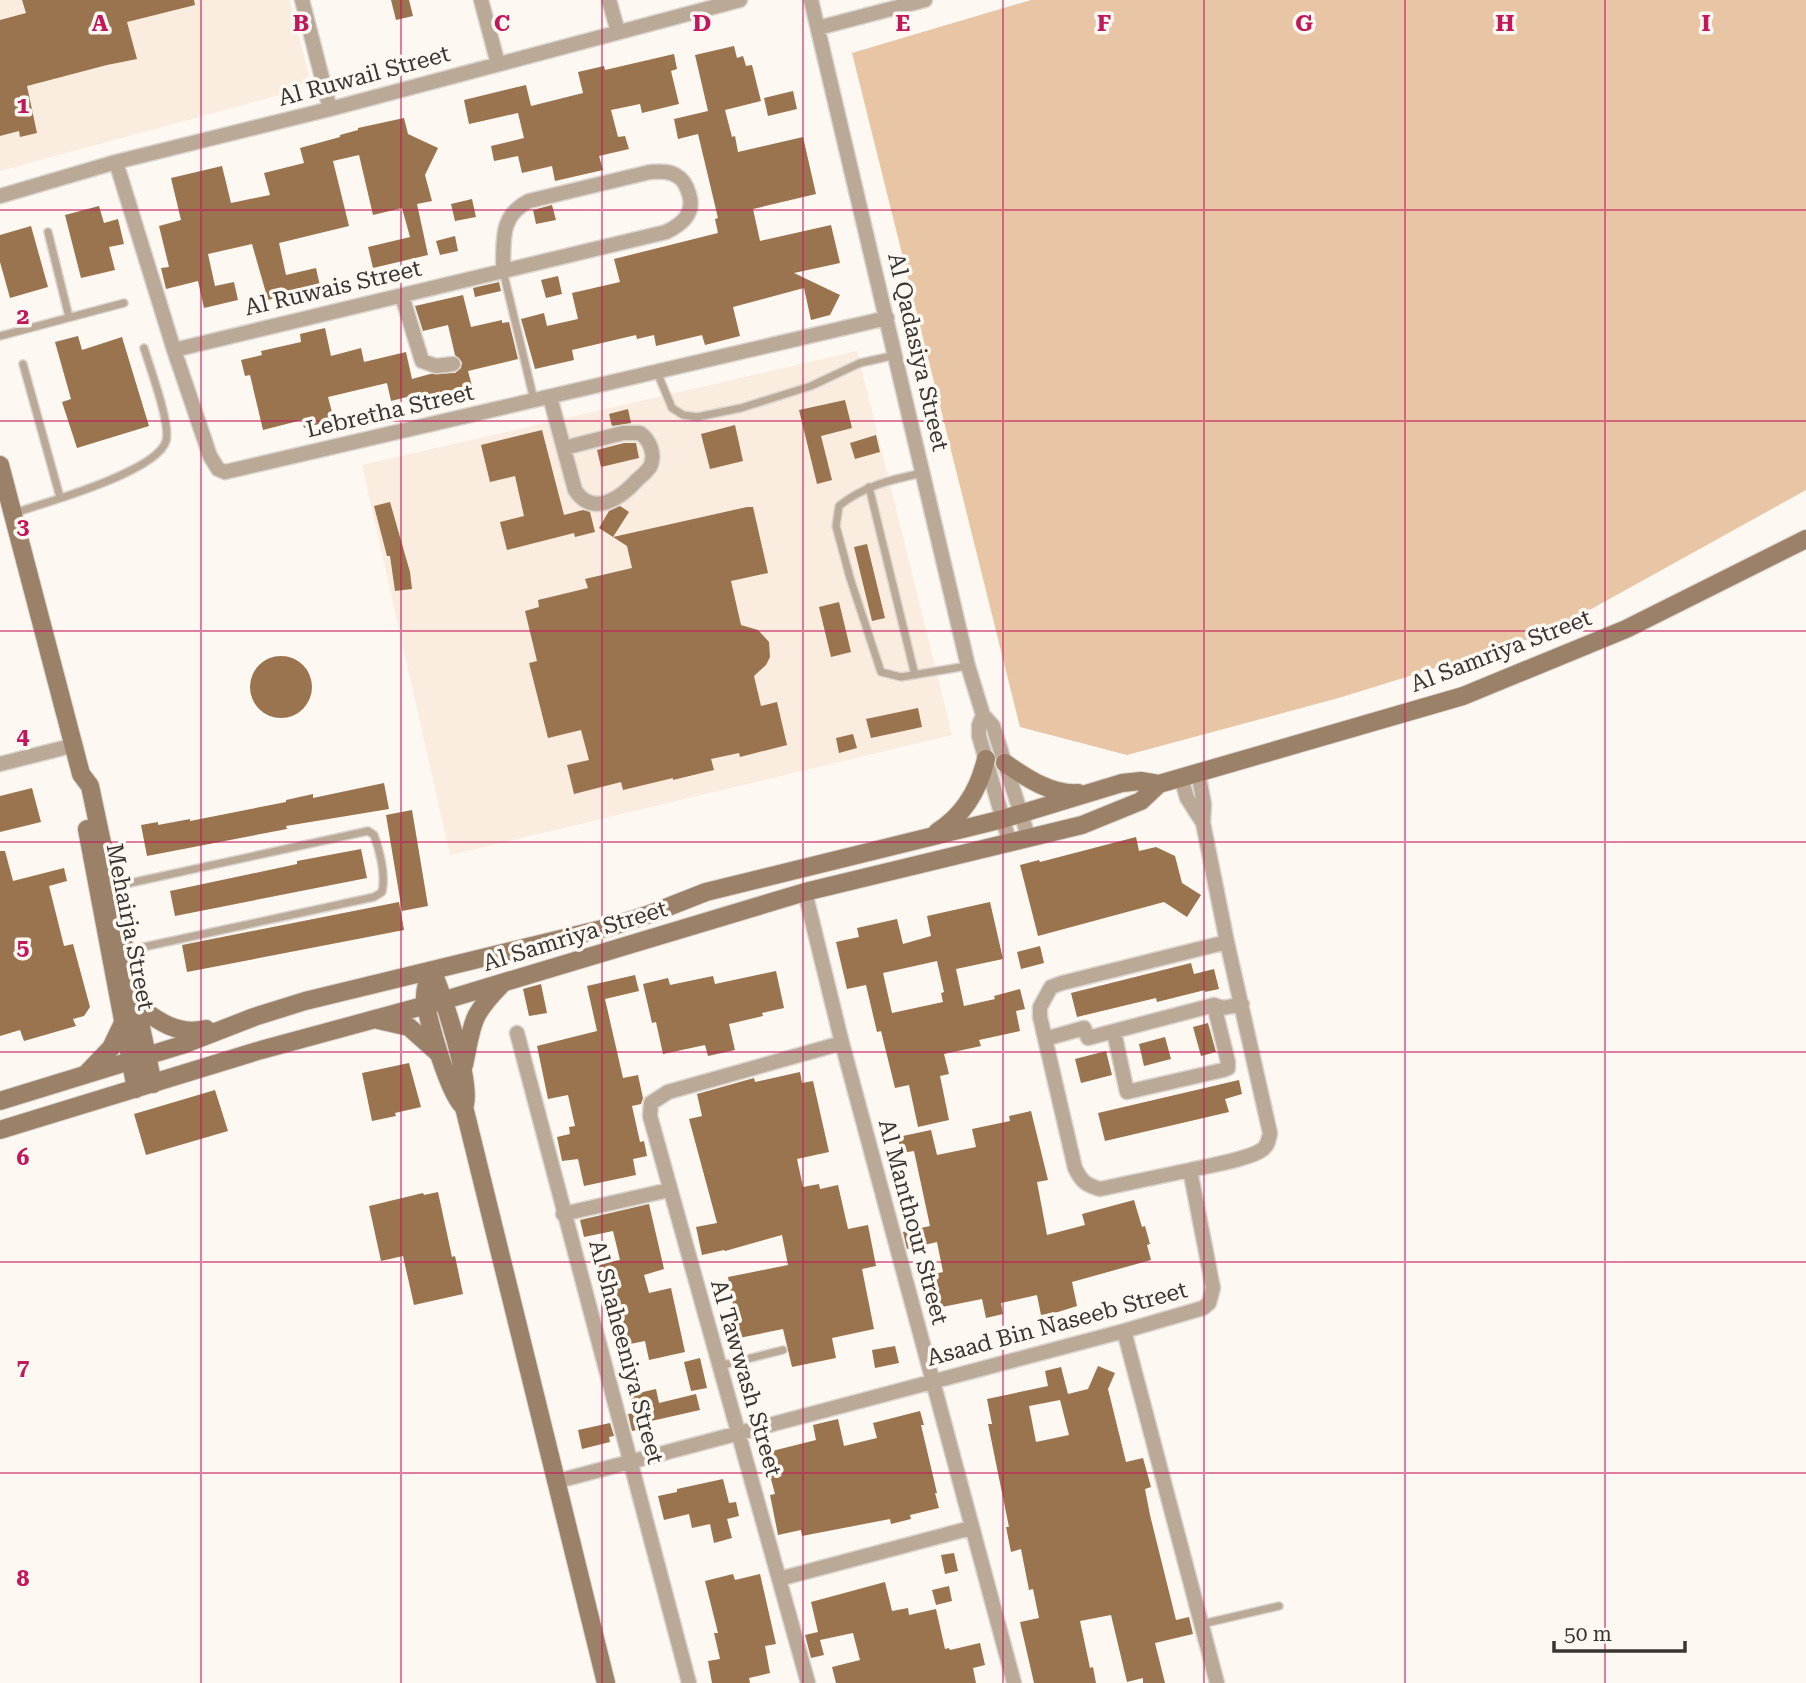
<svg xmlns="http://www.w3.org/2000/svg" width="1806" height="1683" font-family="'Roboto Serif',serif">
  <rect width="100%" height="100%" fill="#fef8f2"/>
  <!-- built -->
  <path fill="#faecde" d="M0,0H289L309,75L295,91L0,171Z
    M857,351L952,735L450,855L362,465Z"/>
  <!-- green -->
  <path fill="#e8c6a5" d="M1031,0H1806V490L1548,633L1342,697L1127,755L1020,727L852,53Z"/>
  <!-- building -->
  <path fill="#99744e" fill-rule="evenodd" d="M22,0H194L195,5L127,22L137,59L107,65L27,86L37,133L20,137L19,131L0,136V20L26,13Z
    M391,0H409L413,16L396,20Z
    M734,46L737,58L743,56L746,66L752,65L761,101L725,110L732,137L735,136L738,152L803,137L816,194L753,209L760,241L831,225L840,263L794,273L840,295L830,315L811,320L804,288L733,307L740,336L705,345L702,335L656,346L654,335L637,339L636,335L572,350L574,360L535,369L521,319L544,313L547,326L578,319L572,293L620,282L614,259L718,233L715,219L718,218L698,134L678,139L674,119L708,111L695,55Z
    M674,54L677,69L671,71L679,104L642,113L640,104L611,110L618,137L625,136L629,149L599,156L603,170L555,181L552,166L522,173L518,156L494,161L491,146L524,138L518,113L469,124L464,100L526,85L531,106L583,93L578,72L604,66L605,70Z
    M793,91L797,109L768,116L764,98Z
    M404,118L408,134L438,148L425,175L432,201L417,204L428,255L373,268L368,247L410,237L402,208L373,215L359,155L333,161L349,226L279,243L286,275L316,268L320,286L268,300L252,244L208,254L215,286L234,282L238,300L204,308L198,281L166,289L161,268L169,267L159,226L181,220L171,178L222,166L231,203L270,195L264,173L304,163L300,148L340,137V135L358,130V128Z
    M472,199L476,217L455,221L451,204Z
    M552,205L556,220L536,224L533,210Z
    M99,206L104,223L118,219L124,244L109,247L115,270L81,278L65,215Z
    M31,226L48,287L10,298L0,262V235Z
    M455,236L458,251L440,255L436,241Z
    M558,276L562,294L546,298L541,280Z
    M499,282L501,291L475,297L473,288Z
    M463,295L471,327L502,320V323L509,322L518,359L468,371L472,386L424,396L423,393L391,401L387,383L328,397L334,420L304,428L302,420L263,430L250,375L245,376L241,360L262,355L261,351L301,342L300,334L325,328L331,356L361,348L364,362L406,352L412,379L430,374L455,373L461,368L462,362L455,355L448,325L423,331L415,306Z
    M78,336L82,350L122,337L149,426L77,448L62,402L71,399L55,342Z
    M845,400L852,428L821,436L832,480L817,484L799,410Z
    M628,409L631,423L612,426L609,414Z
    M735,425L743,461L710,469L701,434Z
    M542,430L564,515L583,510L590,512L595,532L575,537L574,533L507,550L500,522L524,516L515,476L490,482L481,445Z
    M876,435L880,452L855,459L850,443Z
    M624,443H636L639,458L601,467L597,450Z
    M390,502L410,572L412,589L395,591L390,556H387L374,506Z
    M620,506L629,512L613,537L599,528L609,511Z
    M747,507H753L768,573L731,581L741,625L758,630L769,642L770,657L766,665L754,676L761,706L777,702L787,745L740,757L739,753L711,759L714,770L673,780V778L623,790L621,782L574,794L567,765L589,760L581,730L548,738L529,663L537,661L525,611L539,607L538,600L588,588L585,579L632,568L627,546L613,537Z
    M867,544L885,618L872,621L854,547Z
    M839,602L851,652L831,657L819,607Z
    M250 687a31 31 0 1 1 62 0a31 31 0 1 1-62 0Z
    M918,708L922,727L871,738L866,719Z
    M853,734L857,748L839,753L836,738Z
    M384,783L389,809L286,826L287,829L147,856L141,825L158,822V825L190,819V821L286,802V800L313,794V798Z
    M32,788L41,822L0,832V796Z
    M412,810L428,906L402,911L386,815Z
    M1136,837L1139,851L1156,847L1175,856L1182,883L1201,895L1187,917L1164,902L1038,936L1020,865L1039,860L1040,862Z
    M361,849L367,878L175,916L170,891L297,864V861Z
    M0,851H5L13,881L64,868L67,881L49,886L64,946L73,944L90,1007L84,1016L73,1019L76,1026L24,1041L20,1030L0,1036Z
    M399,902L404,930L187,972L182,945Z
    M990,902L1003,959L956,969L964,1006L995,999L994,996L1020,989L1025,1009L1016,1011L1020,1031L979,1040L981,1046L944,1054L949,1074L940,1076L949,1120L918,1127L909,1085L895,1088L881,1031L877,1032L866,985L847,989L836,942L859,937L857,928L897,919L903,944L931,936L927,916ZM937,961L944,992L941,993L943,1002L892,1013L883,973Z
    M1040,946L1044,963L1021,969L1017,952Z
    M1191,963L1194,974L1214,969L1219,989L1205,992V990L1157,1002L1156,998L1077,1017L1071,993Z
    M776,971L784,1008L762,1013L763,1016L729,1024L735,1050L708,1056L705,1045L663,1054L656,1022L652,1023L643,984L668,978L670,985L713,976L715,984Z
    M635,975L639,991L605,999L623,1078L638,1075L643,1098L641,1104L632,1106L640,1142L644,1141L647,1156L633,1159L636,1175L584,1186L578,1159L562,1161L557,1137L570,1134L569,1127L575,1126L568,1095L548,1099L537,1046L597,1031L587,986Z
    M541,984L547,1013L529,1016L523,989Z
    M1208,1023L1216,1052L1201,1056L1193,1027Z
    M1165,1037L1171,1059L1144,1066L1139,1044Z
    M1106,1051L1112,1075L1081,1083L1075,1059Z
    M409,1063L421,1107L395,1113L396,1116L372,1121L362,1073Z
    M800,1072L802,1083L813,1081L829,1152L797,1159L803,1187L819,1184L820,1189L838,1185L848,1229L868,1225L876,1266L862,1269L874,1329L832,1338L836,1358L792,1367L783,1329L739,1338L728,1277L788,1265L782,1235L725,1251L724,1250L702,1255L696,1227L717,1223L689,1119L702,1116L697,1094L754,1078L755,1082Z
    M1239,1080L1242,1094L1225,1099L1229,1112L1105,1141L1098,1113Z
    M215,1090L228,1131L146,1155L134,1114Z
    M1031,1111L1048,1180L1037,1182L1047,1235L1085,1225L1082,1214L1134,1200L1142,1227L1145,1226L1150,1244L1147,1245L1151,1260L1072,1282L1077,1306L1058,1312L1041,1315L1037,1295L1001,1303L1003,1314L986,1318L982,1299L932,1309L926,1276L943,1272L937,1242L907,1249L903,1232L930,1226L914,1151L901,1153L898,1137L931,1130L937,1155L976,1147L972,1129L1010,1121L1009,1116Z
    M438,1192L452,1257L455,1256L463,1294L414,1305L403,1256L381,1261L369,1206L423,1193L424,1195Z
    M649,1204L664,1269L644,1275L649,1293L671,1288L685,1352L649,1360L645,1341L625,1345L622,1331L613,1333L598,1264L620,1260L613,1231L584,1237L580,1220Z
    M895,1346L899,1363L875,1368L872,1350Z
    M700,1358L707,1388L691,1391L684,1362Z
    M1098,1366L1115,1373L1108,1389L1126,1462L1143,1458L1151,1487L1145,1489L1150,1515L1176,1620L1189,1617L1193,1634L1155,1643L1165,1683H1143V1678L1127,1682L1111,1615L1080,1621L1090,1668L1093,1667L1096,1683H1034L1020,1622L1039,1618L1033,1589L1029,1590L1021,1549L1011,1552L1006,1527H1009L988,1424H992L987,1399L1048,1386L1045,1371L1061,1367L1068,1394L1088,1389ZM1060,1400L1069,1435L1036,1442L1029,1406Z
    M656,1389L659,1403L696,1394L700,1410L647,1422L648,1428L632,1431L628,1414L634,1413L630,1395Z
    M920,1411L924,1425H921L937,1493H935L939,1508L910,1515L911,1519L891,1524L890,1519L802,1536L801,1530L778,1535L770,1495L775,1494L764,1453L816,1440L813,1425L838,1419L844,1446L877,1438L873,1423Z
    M610,1423L614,1436L609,1437L610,1442L582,1449L578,1430Z
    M723,1479L729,1503L736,1502L739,1516L727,1519L732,1538L714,1543L710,1524L692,1528L689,1514L664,1520L658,1496L677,1492V1489Z
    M954,1553L958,1571L945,1574L941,1555Z
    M733,1574L735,1580L760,1574L776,1644L765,1646L770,1673L749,1678L750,1683H712L708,1661L720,1659L714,1633H718L705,1581Z
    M885,1582L892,1611L908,1608L909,1615L936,1609L945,1649L949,1648L950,1650L980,1643L985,1665L973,1668L976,1683H836L832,1667L860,1660L853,1633L820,1640L824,1655L811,1658L805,1635L818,1632L811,1602Z
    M949,1586L952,1601L936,1605L932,1590Z"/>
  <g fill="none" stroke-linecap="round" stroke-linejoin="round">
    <!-- lane casing -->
    <g stroke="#dad5cf" stroke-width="10">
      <path id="lane" d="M48,232L69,317
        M503,271L534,400
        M0,336L124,303
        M23,364L60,497
        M657,372L672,408L683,415L697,417L741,408L811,386L860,363L896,355
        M923,473C893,479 863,486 839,506L836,526L850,578L881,672L901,677L967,666
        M869,487L915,675
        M14,513C44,503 157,472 166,441C171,424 150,368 144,348
        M112,887L368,831L374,835C380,852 386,874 382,892L374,897L125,951
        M719,1366L783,1350
        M1202,1624L1279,1606"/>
    </g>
    <!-- street casing -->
    <g stroke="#dad5cf" stroke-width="17">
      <path id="street" d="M302,0L330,109
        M481,0L498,64
        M609,0L618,32
        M811,0L968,666L983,715L993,726L1029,839
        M818,28L925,0
        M116,162L174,350L210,456L218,469L225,472L887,318
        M0,196L116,162L330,109L740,0
        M402,296L422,361L436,366L453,364
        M174,350L666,232C683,224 695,213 689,194C687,187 683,179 677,176C668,170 659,172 650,172L529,201C499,216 504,241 503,271
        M550,397L575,490C593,518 621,498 638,479C642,476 647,471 650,467C656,455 650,440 640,433H623L564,448
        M983,715L979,725V736L1010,844
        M0,764L75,745
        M1181,777L1187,798L1203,823
        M805,892L842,1043L1014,1683
        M1114,1032L1127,1092L1223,1070L1228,1068V1062L1214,1005
        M517,1033L689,1683
        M1045,1039L1084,1028L1088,1038L1214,1005L1223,1008L1242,1004
        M1190,1170C1207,1166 1251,1159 1263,1149C1268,1145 1269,1139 1270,1133L1227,942L1203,823L1204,804L1198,772
        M563,1214L669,1190
        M1124,1331L1217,1683
        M558,1481L1124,1331L1203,1308L1209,1303L1213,1288L1190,1170L1100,1189C1086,1185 1081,1181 1075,1168L1040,1017V1007L1051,987L1062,983L1227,942
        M779,1579L971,1528
        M808,1683L650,1116L651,1103L668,1092L842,1043"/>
    </g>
    <!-- secondary casing -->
    <g stroke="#dad5cf" stroke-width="20">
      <path id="secondary" d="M0,465L81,774L90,786L153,1084
        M1005,763C1026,778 1052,795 1078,793
        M87,829L136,1089
        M937,832C964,815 979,789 986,759
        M432,971C442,991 474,1089 464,1107L606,1683
        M432,971C428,979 425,988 425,997C426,1016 450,1098 464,1107
        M136,1005C158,1021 178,1036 206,1029
        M378,1020L409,1027L437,1052
        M464,1065C473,1022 470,1017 501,985
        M87,1073L111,1048L123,1023
        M0,1101L182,1045L254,1017L305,1001L610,927L650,914L706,892L1003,819L1122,783L1141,781L1159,784L1463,696L1626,629L1806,539
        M0,1130L261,1050L445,1000L805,892L1082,825L1141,801L1159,784"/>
    </g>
    <!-- lane -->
    <use href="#lane" stroke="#baa997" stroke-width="7"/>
    <!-- street -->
    <use href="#street" stroke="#baa997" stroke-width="14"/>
    <!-- secondary -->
    <use href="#secondary" stroke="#9b8168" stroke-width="18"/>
  </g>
  <!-- grid -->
  <path fill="none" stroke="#c2185b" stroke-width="2" stroke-opacity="0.55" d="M201,0V1683M401,0V1683M602,0V1683M803,0V1683M1003,0V1683M1204,0V1683M1405,0V1683M1605,0V1683M0,210H1806M0,421H1806M0,631H1806M0,842H1806M0,1052H1806M0,1262H1806M0,1473H1806"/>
  <g text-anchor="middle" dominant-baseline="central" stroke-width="7" stroke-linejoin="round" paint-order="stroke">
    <!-- street labels -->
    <g font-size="23" fill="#383532" stroke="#fef8f2">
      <text transform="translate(364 76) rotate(-15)">Al Ruwail Street</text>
      <text transform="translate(333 288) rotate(-13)">Al Ruwais Street</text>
      <text transform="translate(918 352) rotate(77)">Al Qadasiya Street</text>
      <text transform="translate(390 411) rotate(-13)">Lebretha Street</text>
      <text transform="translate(1501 651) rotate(-21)">Al Samriya Street</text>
      <text transform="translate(130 927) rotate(79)">Mehairja Street</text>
      <text transform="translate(575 936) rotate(-17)">Al Samriya Street</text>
      <text transform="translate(913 1222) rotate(75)">Al Manthour Street</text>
      <text transform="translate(1057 1324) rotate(-15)">Asaad Bin Naseeb Street</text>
      <text transform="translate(626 1352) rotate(75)">Al Shaheeniya Street</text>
      <text transform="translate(746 1378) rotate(74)">Al Tawwash Street</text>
    </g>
  </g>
  <g font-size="23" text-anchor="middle" font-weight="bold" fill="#c2185b" stroke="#fef8f2" stroke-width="7" stroke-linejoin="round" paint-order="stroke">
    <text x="100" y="31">A</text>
    <text x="301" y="31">B</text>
    <text x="502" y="31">C</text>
    <text x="702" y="31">D</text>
    <text x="903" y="31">E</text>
    <text x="1104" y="31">F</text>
    <text x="1304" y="31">G</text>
    <text x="1505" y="31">H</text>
    <text x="1706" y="31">I</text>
    <text x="23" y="113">1</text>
    <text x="23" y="324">2</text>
    <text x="23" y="534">3</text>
    <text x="23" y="744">4</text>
    <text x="23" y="955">5</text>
    <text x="23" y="1165">6</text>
    <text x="23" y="1375">7</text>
    <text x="23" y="1586">8</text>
  </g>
  <!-- scale -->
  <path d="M1554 1641v10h131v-10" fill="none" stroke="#383532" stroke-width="3.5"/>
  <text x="1564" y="1641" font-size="21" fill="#383532" stroke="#fef8f2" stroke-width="5" paint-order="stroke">50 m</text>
</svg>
